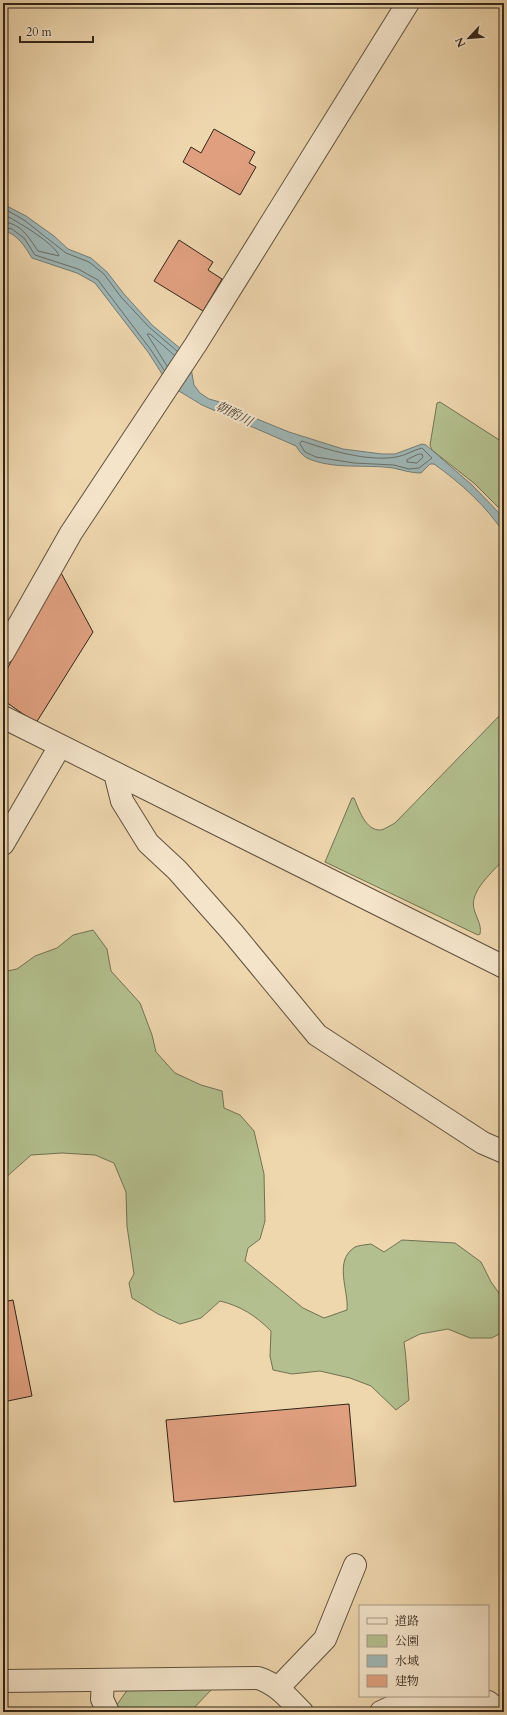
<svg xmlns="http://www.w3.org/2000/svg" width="507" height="1715" font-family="Cardo,'Noto Serif JP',serif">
  <rect width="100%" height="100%" fill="#eed6ad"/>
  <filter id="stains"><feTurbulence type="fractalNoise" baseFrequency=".005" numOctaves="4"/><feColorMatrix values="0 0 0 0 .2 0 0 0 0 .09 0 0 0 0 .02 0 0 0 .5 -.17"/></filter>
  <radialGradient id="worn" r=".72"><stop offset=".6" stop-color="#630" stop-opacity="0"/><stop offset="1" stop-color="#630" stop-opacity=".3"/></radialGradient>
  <!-- green -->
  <path fill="#b3bf8e" stroke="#727254" d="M440,402L504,443V513L475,484L432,450L430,445L437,403Z
    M504,711V859C493,872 469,891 474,909C476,917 482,925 480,934L478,935L325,862L352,798H354C359,809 365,831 381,830C385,829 391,825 395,823Z
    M93,930L107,949L111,971L140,1003L152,1035L156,1052L175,1073L201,1085L222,1091L224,1108L240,1115L254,1131L264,1174L265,1221L260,1239L248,1248L245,1261L303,1308L324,1318L347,1310C349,1290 333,1261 355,1247C359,1245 366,1245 371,1244L384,1252L402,1240L455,1243L481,1262L491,1282L504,1300V1331L492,1338H470L448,1329L420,1334L404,1342C407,1361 407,1380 409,1400L396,1410L371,1386L350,1378L320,1371L292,1374L273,1370L270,1356L271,1331C256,1316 241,1306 220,1301L201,1318L180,1324L158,1314L132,1298L129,1283L134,1274L127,1226L126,1192L114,1163L95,1155L62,1153L31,1155L3,1180V972L17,969L35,956L57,948L73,935Z
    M128,1689H212L190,1712H118L116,1706Z"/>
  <!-- water -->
  <path fill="#9eb6b5" stroke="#727c77" d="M3,204L26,216L54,236L68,249L91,258L107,272L124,294L152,325L181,349L191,368L194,385L200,393L209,399L227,404L257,419L289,432L343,449L382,454H395L422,444L426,445L472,485L504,518V533C486,506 461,483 434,464H430L421,473C410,473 403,470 393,468C365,464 333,470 307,458C302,455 299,451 296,446L202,405L174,388L164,377L148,352L95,283L77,273L32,258C24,245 18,235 3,230Z"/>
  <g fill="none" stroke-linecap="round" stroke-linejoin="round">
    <!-- shore -->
    <path stroke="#686e67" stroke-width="1" d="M3,208L24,220L66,253L89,262L104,274L121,297L149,327L177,351
      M3,214C15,220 56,244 59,256L38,251C29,238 21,223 3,222
      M3,227L12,229L24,238L35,255L78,269L98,280L151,350L164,370
      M167,366L147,334H150L174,355
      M223,408L238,413L239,416L237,417L223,411Z
      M302,441C328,450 368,462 396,457C405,456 413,450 422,448L432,458L419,468L409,469L394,465L354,463L316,457L305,452L300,444Z
      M419,454H422L423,457L417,463L407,462V460Z"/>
  </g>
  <!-- building -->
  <path fill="#e0a080" stroke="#312519" d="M214,129L255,152L249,163L256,167L240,195L183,162L191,147L201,153Z
    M179,240L213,262L208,270L222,279L203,311L154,281Z
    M59,569L93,632L36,723L3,700V677Z
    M13,1300L32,1396L3,1402V1302Z
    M349,1404L356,1486L174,1502L166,1420Z"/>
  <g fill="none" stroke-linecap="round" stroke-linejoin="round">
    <!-- minor casing -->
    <g stroke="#60513e" stroke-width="24">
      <path id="minor" d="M3,653L71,533L196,344L408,3
        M3,717L504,967
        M115,773L122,801L148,843L177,870L232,932L317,1035L483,1143L504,1152
        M3,844L60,746
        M103,1680L102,1699L108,1712
        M3,1681L258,1678C277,1684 288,1698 302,1712
        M278,1688L325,1639L355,1565
        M381,1712L400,1703L472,1700L488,1702L501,1712"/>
    </g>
    <!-- minor -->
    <use href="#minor" stroke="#f4e4ca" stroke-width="22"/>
  </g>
  <g text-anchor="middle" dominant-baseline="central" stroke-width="4" stroke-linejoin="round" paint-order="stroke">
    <!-- water labels -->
    <g font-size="13" font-style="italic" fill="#4c4940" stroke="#f4e4ca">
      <text transform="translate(234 414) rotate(27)">朝酌川</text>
    </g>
  </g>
  <!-- margin -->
  <rect width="507" height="1715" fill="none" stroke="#eed6ad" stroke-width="16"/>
  <rect x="4" y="4" width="499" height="1707" fill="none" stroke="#312519" stroke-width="2"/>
  <rect x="8" y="8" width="491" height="1699" fill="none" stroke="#312519"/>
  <!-- legend -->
  <rect x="359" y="1605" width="130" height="92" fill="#f4e4ca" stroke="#a69883"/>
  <rect x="367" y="1618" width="20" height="6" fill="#f4e4ca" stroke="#a69883"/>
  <text x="395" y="1625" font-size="12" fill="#312519">道路</text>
  <rect x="367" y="1635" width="20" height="12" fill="#b3bf8e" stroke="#a69883"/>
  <text x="395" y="1645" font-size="12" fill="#312519">公園</text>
  <rect x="367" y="1655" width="20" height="12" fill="#9eb6b5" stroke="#a69883"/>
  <text x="395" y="1665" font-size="12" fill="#312519">水域</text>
  <rect x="367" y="1675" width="20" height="12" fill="#e0a080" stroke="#a69883"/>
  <text x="395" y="1685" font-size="12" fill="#312519">建物</text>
  <!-- north arrow -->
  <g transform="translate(469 38) rotate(244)" stroke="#f4e4ca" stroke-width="3" paint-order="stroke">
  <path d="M0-3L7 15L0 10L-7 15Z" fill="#312519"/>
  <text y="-6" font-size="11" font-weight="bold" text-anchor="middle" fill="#312519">N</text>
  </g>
  <!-- scale -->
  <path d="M20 36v6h73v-6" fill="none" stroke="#312519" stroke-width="2"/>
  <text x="26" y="36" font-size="12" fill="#312519" stroke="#f4e4ca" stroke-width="3" paint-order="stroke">20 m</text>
  <rect width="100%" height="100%" filter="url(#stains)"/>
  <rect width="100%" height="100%" fill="url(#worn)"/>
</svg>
